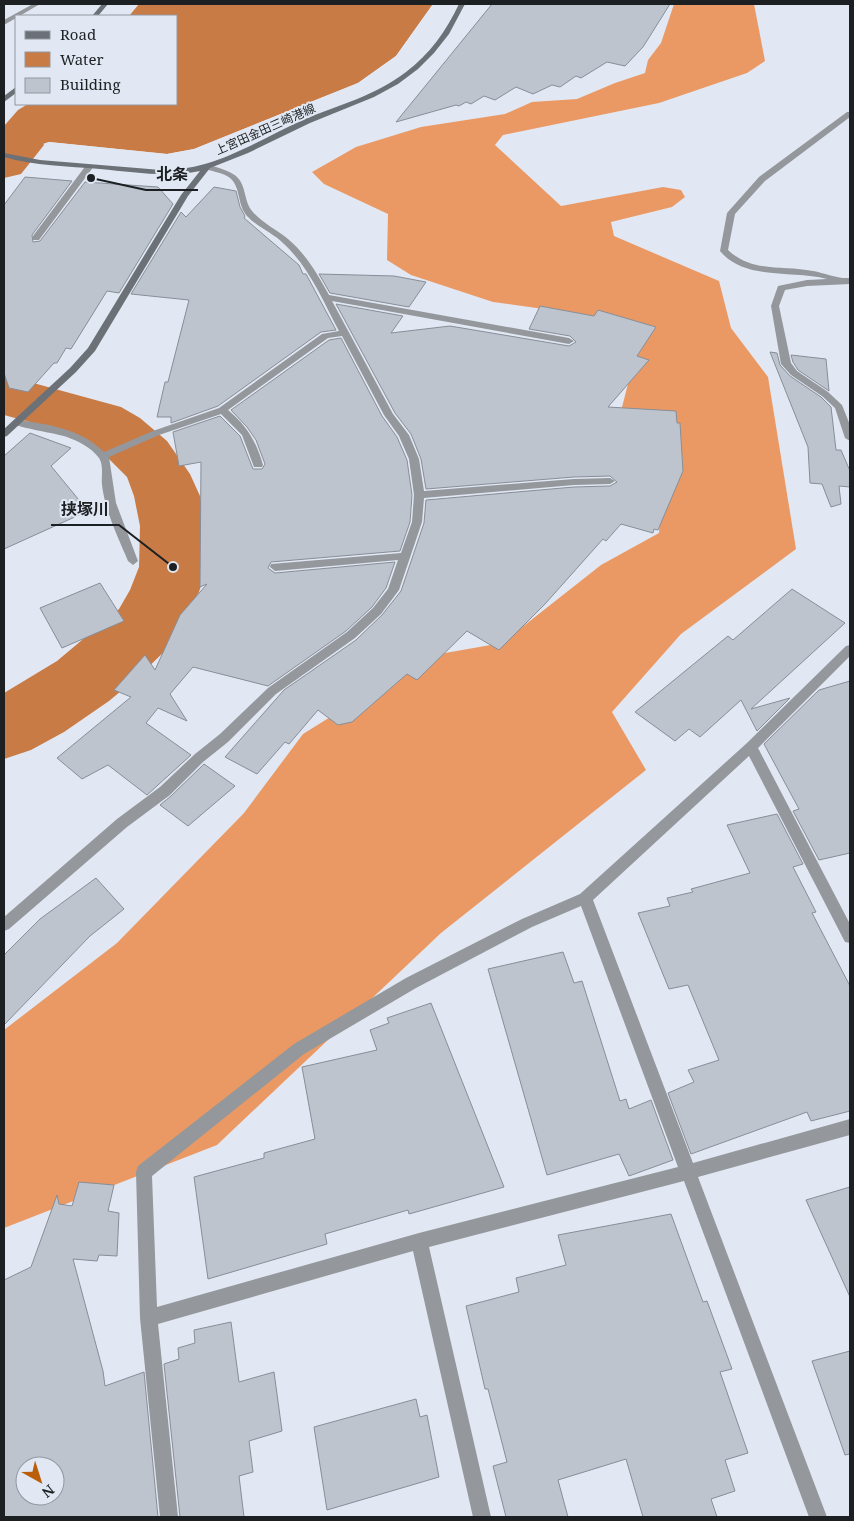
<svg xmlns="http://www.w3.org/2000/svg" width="854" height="1521" font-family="'Noto Serif','Noto Sans JP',serif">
  <rect width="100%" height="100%" fill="#e1e8f3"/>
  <!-- forest -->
  <path fill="#eb9964" d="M674,4H754L765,61L747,73L659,103L503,135L495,145L561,206L663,187L681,190L685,197L672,207L611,222L614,236L719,281L731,328L768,377L796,549L681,634L612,712L646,770L441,933L217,1145L4,1228V1030L117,943L244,813L303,734L428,656L502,643L601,565L659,533L662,473L621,411L628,384L558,311L493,302L411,275L387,260L388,214L324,184L312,172L356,147L421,127L505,114L532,102L577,99L615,83L645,73L648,60L661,43Z"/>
  <!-- water -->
  <path fill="#c97b46" d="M139,4H433L396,56L358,83L194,149L167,154L49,142L32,148L4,137V126L18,110L28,104H176V16H129Z"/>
  <!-- pier -->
  <path fill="#e1e8f3" d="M433,4H436L398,58L359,85L194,152L167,156L50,144L36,149L32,148L49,142L167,154L194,149L358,83L396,56Z"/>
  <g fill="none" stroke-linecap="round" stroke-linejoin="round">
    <!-- river -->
    <path fill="#c97b46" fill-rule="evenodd" d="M21,131L38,135L44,145L21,174L4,178V136Z
      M4,375L121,407L140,418L167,441L190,474L200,496L206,526L207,567L199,592L169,647L139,676L109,701L64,732L31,750L4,759V693L57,661L119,609L130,590L139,567L140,526L134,496L127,477L96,446L77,435L4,415Z"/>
  </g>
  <!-- building -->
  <path fill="#bdc4ce" stroke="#888e98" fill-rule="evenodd" d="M492,4H670L643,47L625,66L607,62L581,78L576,76L560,87L552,85L533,94L516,87L495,100L484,96L471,104L466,102L459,106L456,105L396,122Z
    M25,177L72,181L32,235L33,242L40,241L85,182L158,187L173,204L119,293L107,291L71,349L66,348L57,363H54L28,392L9,388L4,373V205Z
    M214,187L236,191L240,207L245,216L244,218L299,265L303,274H306L336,330L321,332L218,406L171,423V417H157L165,382H168L189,300L131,294L181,212L186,217Z
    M319,274L394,276L426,282L409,307L330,293Z
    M336,304L403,316L391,333L450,326L569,346L576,342L570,336L529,329L540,306L594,316L598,310L656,327L637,356L649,360L608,407L676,411L677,423H680L683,471L658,530L654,529L653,533L621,524L606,541L603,539L545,604L499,650L467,631L417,680L407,674L352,722L338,725L318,710L289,744L285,742L257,774L225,757L284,690L356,640L382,615L401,591L424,523L426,500L574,487L610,486L617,482L610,476L574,477L426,489L421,459L411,434L395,413Z
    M341,338L382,416L397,437L407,460L412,495L410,522L400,551L271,562L268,568L275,573L395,562L386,588L372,607L346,631L268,686L193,667L170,694L187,721L158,708L146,723L191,755L147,795L108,765L82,779L57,758L131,697L114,690L145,655L155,670L180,615L207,584L200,587L201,462L179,466L173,432L220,416L240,436L253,469H262L265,464L256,440L247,427L231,410L329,340Z
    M770,352L777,353L780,365L790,376L821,397L831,407L836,450H841L850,471V487L839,486L841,504L831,507L822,484L810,483L808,447Z
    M791,355L826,359L829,391L798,370L793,362Z
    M30,433L71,448L51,466L88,511L4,549V456Z
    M100,583L124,621L62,648L40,608Z
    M792,589L845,623L751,709L790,698L757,731L741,700L700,737L689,729L675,741L635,712L728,636L733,640Z
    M850,681V853L819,860L793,811L799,809L764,744L819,690Z
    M204,764L235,786L188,826L160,805L171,796Z
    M777,814L803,864L793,867L816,912L812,913L850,986V1111L811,1121L807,1112L691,1154L668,1093L694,1082L688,1070L719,1060L688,985L669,989L638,913L670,906L667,898L693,892L691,889L750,873L727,825Z
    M96,878L124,909L90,936L4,1025V955L40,919Z
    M563,952L574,983L582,981L620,1101L626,1099L629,1109L651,1100L673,1160L629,1176L619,1154L547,1175L488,969Z
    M431,1003L504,1187L409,1214L408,1210L325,1234L327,1244L208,1279L194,1177L264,1158V1153L315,1139L302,1067L377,1050L370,1030L389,1023L387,1018Z
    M79,1182L114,1185L108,1211L119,1213L117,1256L99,1255L97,1261L73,1259L103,1371L105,1386L144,1372L158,1517H4V1280L31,1267L57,1195L59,1204L72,1206ZM25,1466H55V1496H25Z
    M850,1187V1297L806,1200Z
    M671,1214L703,1302L707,1301L732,1369L720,1372L748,1453L725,1460L735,1491L711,1499L717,1517H643L626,1459L558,1480L568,1517H506L493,1466L507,1462L488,1389H485L466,1306L519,1292L516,1278L566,1265L558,1235Z
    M231,1322L239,1382L274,1372L282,1431L249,1441L253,1472L239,1476L244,1517H180L164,1364L179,1359L178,1348L195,1343L194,1330Z
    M850,1351V1454L845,1455L812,1361Z
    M416,1399L420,1417L427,1415L439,1477L327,1510L314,1427Z"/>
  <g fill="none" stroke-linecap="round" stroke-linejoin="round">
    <!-- lane -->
    <path fill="#94979b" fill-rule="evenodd" d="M33,4H40L4,25V20Z"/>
    <!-- street -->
    <path fill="#94979b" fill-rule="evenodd" d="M847,112H850V117L765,181L735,214L728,250C752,273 783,265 813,271C825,273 837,279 850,278V284L807,286L785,290L779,306L791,363L797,371L828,392L842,405L850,425V441L845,438L835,408L822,396L791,375L781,364L771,306L778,286L807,280L827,279C793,270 745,281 720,251L727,213L759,177Z
      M87,164L94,166L39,240H33V236Z
      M204,165C212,165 227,170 233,174C247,182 243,200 252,211C261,222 277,230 288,239C306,254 318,275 329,295L569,338L574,341L569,344L332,301L393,414L409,435L419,459L424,491L574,479L610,478L615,481L610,484L574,485L424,498L422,522L399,590L381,614L355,638L276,694L228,742L203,762L170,795L127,827L9,929L4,931V917L117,819L160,787L195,754L220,734L268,688L347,632L373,608L388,589L398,560L275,571L270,567L271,564L401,553L412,522L414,495L409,459L399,436L384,415L342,336L328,338L228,410C247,426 256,441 263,465L262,467H254L242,435L221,414L159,435L109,457L116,503L138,561L133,565L128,561C118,537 105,511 102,485C101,476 104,466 99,458C92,448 78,441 67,437C56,433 18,428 12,423L17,420C48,424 81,429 104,452L153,431L219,408L322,334L339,331C323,301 309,267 284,244C273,233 257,227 247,216C237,205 241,187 230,178C224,173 212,171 204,169Z
      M850,645V656L758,748L850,924V943L845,942L749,756L593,900L693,1163L850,1119V1135L698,1177L827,1517H809L684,1181L429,1247L491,1517H473L413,1251L158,1324L178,1517H160L140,1318L136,1172L138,1166L294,1044L406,978L522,919L580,894L747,743L846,646ZM581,906L678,1167L419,1233L157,1307L152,1176L304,1054L416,988L532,927Z"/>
    <!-- secondary -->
    <path fill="#6c7177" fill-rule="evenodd" d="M102,4H108L98,16H92Z
      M459,4H465L449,34L434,53L418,69L398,84L374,97L310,123L248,153L210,168L188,196L95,351L76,372L7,436L4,437V429L70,368L88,348L181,195L200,171C167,178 133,172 100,169C67,166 35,166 4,157V153L40,160L161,170C214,171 256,141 303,120C338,105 375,96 406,72C430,54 446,31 459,4Z
      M16,87V93L4,102V96Z"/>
  </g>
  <g text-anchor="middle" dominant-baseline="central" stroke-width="4" stroke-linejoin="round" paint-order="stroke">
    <!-- far-street labels -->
    <g font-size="12" fill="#1d2023" stroke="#e1e8f3">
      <text transform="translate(265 129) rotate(-24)">上宮田金田三崎港線</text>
    </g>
  </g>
  <!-- callouts -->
  <path fill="none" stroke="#1d2023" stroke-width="2" d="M91 178L146 190H198M173 567L119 525H51"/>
  <g fill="#1d2023" stroke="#e1e8f3" stroke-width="2">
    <circle cx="91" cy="178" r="5"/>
    <circle cx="173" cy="567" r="5"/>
  </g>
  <g font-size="16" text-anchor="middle" font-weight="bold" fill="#1d2023" stroke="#e1e8f3" stroke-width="4" stroke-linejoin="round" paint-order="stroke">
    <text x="172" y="180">北条</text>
    <text x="85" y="515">挟塚川</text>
  </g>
  <!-- border -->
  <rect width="854" height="1521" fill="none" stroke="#1d2023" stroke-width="10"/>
  <!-- legend -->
  <rect x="15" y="15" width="162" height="90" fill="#e1e8f3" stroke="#9398a0"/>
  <rect x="25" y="31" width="25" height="8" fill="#6c7177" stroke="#9398a0"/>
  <text x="60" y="40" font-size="15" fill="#1d2023">Road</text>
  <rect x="25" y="52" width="25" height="15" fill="#c97b46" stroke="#9398a0"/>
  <text x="60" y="65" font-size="15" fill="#1d2023">Water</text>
  <rect x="25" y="78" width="25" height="15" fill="#bdc4ce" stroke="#9398a0"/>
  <text x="60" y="90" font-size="15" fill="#1d2023">Building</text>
  <!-- north arrow -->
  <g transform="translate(40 1481) rotate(141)"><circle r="24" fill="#e1e8f3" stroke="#9398a0"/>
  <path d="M0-4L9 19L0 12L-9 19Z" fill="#ba5e0b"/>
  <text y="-8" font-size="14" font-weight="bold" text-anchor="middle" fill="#1d2023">N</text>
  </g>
</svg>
